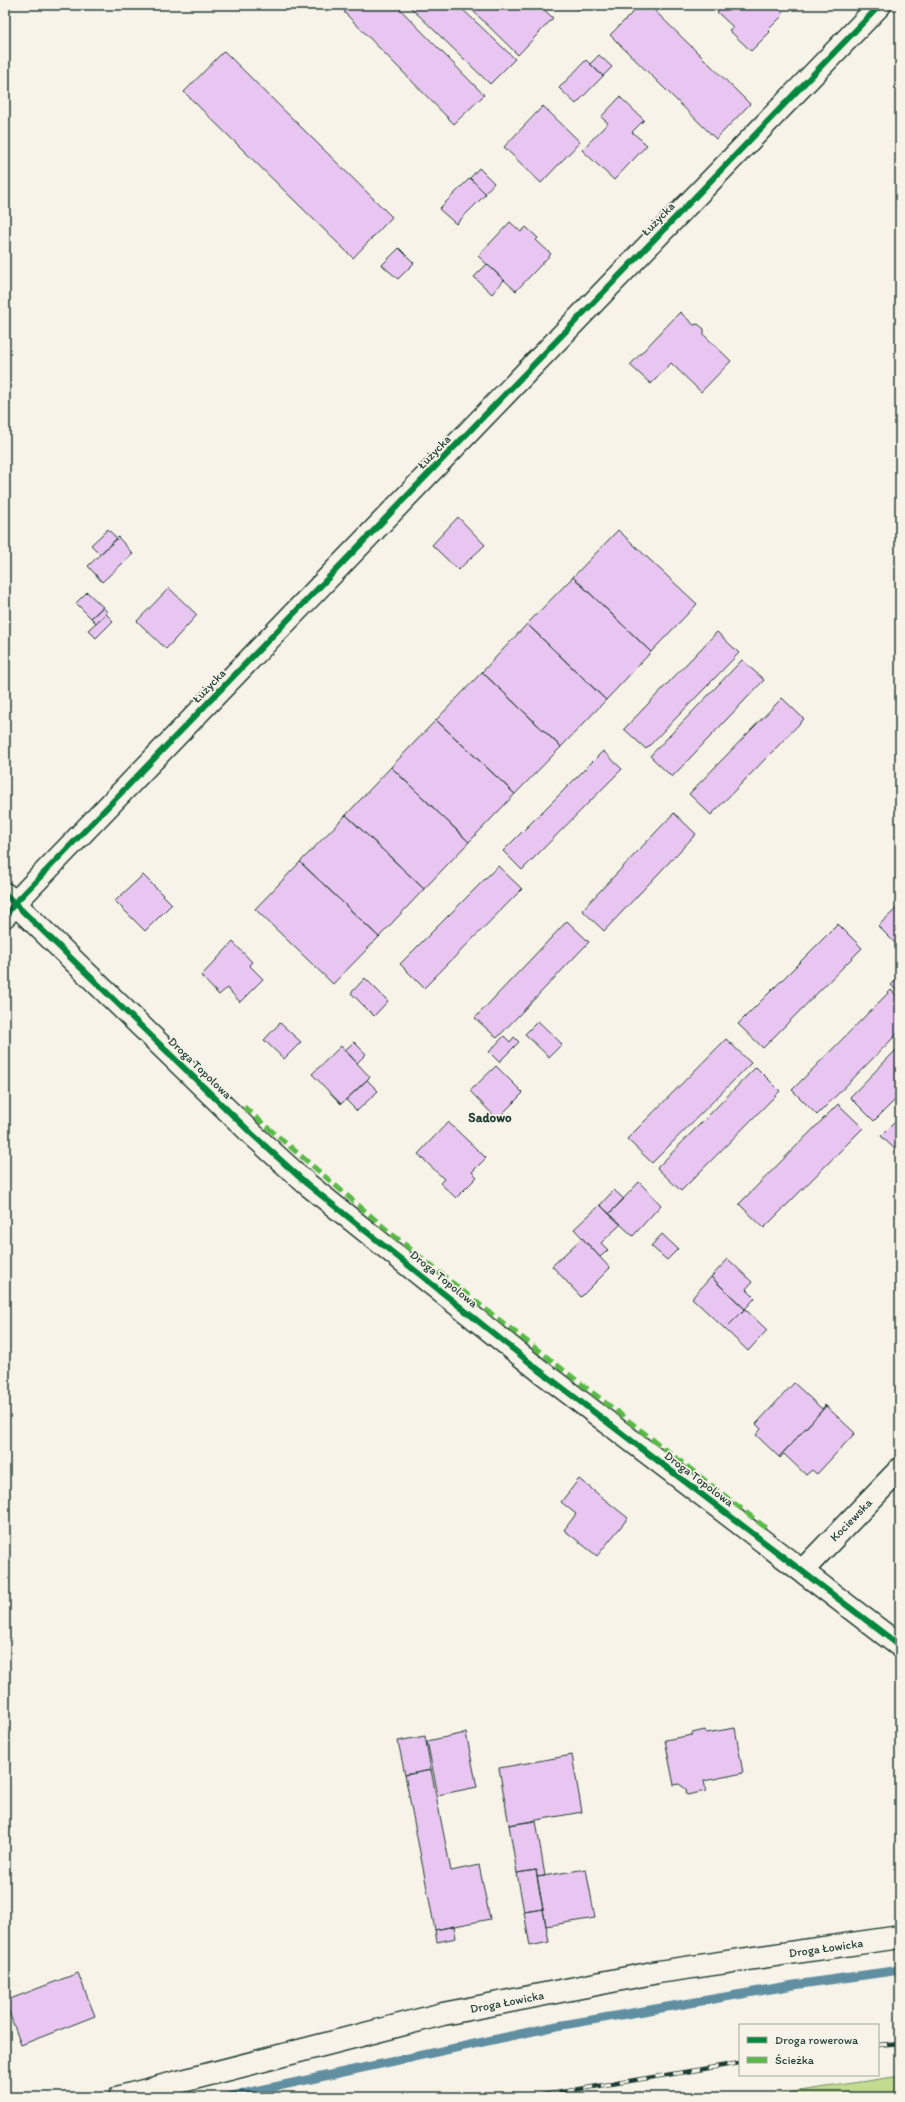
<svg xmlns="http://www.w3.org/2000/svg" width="905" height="2102" font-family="Itim,sans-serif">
  <rect width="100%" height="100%" fill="#f7f3e8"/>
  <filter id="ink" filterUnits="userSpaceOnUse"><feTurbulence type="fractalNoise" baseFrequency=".025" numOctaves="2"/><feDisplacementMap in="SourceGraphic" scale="8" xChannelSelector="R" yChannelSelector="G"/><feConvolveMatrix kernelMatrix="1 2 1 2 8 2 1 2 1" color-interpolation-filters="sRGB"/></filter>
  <g filter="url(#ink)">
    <!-- green -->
    <path fill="#c2db91" stroke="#708c62" d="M900,2076V2097H760Z"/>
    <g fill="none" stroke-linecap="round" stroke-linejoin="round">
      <!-- stream -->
      <path stroke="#618fa2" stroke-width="9" d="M228,2097L557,2026L794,1985L900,1970"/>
    </g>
    <!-- building -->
    <path fill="#e9c6f1" stroke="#1f3d34" d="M352,5H396L484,95L454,124L344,12Z
      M408,5H458L515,59L490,84Z
      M467,5H539L553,18L518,55Z
      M574,5H586L580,11Z
      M640,5H649L750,104L716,139L610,35Z
      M723,5H775L784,14L768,30L770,32L751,51L729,30L733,27L717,12Z
      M224,51L392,217L353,258L184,92Z
      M599,55L612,67L603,76L590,64Z
      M586,60L603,76L576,104L559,88Z
      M620,97L644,120L632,132L647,145L614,180L582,150L608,123L601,117Z
      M543,106L580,142L541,183L504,147Z
      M479,168L494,183L485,193L470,178Z
      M470,178L486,194L456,224L439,209Z
      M510,222L521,232L526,227L538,238L536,240L551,254L516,291L478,256Z
      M399,248L414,263L398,279L382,265Z
      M487,264L504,280L492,294L474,277Z
      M680,312L694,325L698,324L704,329V335L731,361L701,392L671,363L651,384L630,365Z
      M458,517L485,545L458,570L432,545Z
      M108,529L117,539L100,554L91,545Z
      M618,530L697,604L651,652L573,577Z
      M118,537L133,554L102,582L88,566Z
      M573,577L651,652L606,700L527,624Z
      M169,588L197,615L166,649L137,621Z
      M87,592L103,607L91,618L76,603Z
      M103,607L107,612L96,623L91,618Z
      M106,614L113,621L96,638L88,630Z
      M527,624L606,700L561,747L482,672Z
      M717,632L739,653L646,749L624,729Z
      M742,660L764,680L672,777L650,756Z
      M482,672L561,747L515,794L436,720Z
      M782,698L804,719L711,815L689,794Z
      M436,720L515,794L469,842L391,767Z
      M603,751L622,769L522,870L503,851Z
      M391,767L469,842L424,889L346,815Z
      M674,813L696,834L604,931L582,910Z
      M346,815L424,889L379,937L300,862Z
      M300,862L379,937L333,984L255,909Z
      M498,866L522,889L424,988L400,964Z
      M143,875L172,904L145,931L115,901Z
      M900,905V948L878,926Z
      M567,921L589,942L497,1038L475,1018Z
      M838,924L862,948L763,1048L738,1024Z
      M233,942L252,962L249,965L263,979L240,1002L227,988L219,995L201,976Z
      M900,976V994L891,985Z
      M365,978L388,1001L374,1016L351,993Z
      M891,990L900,999V1031L817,1115L792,1090Z
      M538,1021L562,1044L549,1057L525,1034Z
      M280,1023L301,1042L284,1059L264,1040Z
      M504,1036L510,1042L514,1037L519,1042L499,1062L489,1052Z
      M726,1039L751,1063L652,1163L627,1139Z
      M354,1042L366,1054L357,1063L345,1050Z
      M341,1046L370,1077L341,1104L312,1074Z
      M900,1046V1095L874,1121L850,1097Z
      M496,1066L523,1093L497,1119L470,1091Z
      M756,1067L780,1091L681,1191L657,1168Z
      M367,1080L378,1091L357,1111L346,1100Z
      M838,1104L863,1128L764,1228L739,1204Z
      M900,1117V1154L881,1136Z
      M448,1122L486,1158L472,1172L477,1177L456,1198L440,1183L444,1179L418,1154Z
      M639,1182L661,1205L633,1236L609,1214Z
      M614,1190L624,1199L609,1214L600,1205Z
      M600,1205L621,1224L601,1243L608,1250L600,1257L574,1229Z
      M662,1234L678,1249L667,1260L651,1246Z
      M582,1238L610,1268L581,1297L552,1266Z
      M728,1259L752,1282L746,1289L755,1298L745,1309L711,1277Z
      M711,1277L745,1309L725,1329L692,1298Z
      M745,1309L767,1330L748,1351L725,1329Z
      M794,1383L822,1409L825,1405L826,1406L779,1457L756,1435L761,1429L756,1424Z
      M826,1406L855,1433L817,1474L812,1470L806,1475L784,1454L780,1458L779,1457Z
      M579,1479L628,1518L597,1556L564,1530L576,1514L561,1502Z
      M735,1728L743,1773L704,1781L706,1791L687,1795L686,1789L679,1784L674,1785L665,1740L692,1735V1733L705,1730L706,1733Z
      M466,1733L477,1787L438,1795L427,1741Z
      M425,1736L431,1770L405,1775L398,1741Z
      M572,1755L582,1812L509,1825L499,1768Z
      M431,1770L451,1871L479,1865L490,1919L435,1930L405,1775Z
      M536,1821L545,1876L537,1877L536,1870L517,1873L509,1825Z
      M586,1869L595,1918L546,1926L537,1877Z
      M536,1870L543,1909L524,1912L517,1873Z
      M543,1909L549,1942L530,1946L524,1912Z
      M454,1926L456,1938L437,1942L435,1930Z
      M78,1973L95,2016L21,2045L5,2001Z"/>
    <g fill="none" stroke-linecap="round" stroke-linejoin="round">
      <!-- street casing -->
      <g stroke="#1f3d34" stroke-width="25">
        <path id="street" d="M5,894L252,1134L307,1184L539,1370L900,1646
          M5,916L15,903L880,5
          M802,1571L900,1469
          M120,2097L443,2014L658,1972L900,1937"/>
      </g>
      <!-- street -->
      <use href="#street" stroke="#f7f3e8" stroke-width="22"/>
      <!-- rail casing -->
      <g stroke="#1f3d34" stroke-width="4.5">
        <path id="rail" d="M878,2045L900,2043
          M531,2097L740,2063"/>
      </g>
      <!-- rail -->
      <use href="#rail" stroke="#f7f3e8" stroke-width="3" stroke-dasharray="9" stroke-linecap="butt"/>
      <!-- quiet -->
      <path stroke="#58b947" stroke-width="5" stroke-dasharray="10 5" stroke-linecap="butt" d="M244,1107L393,1235L470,1297L766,1528"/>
      <!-- cycleway casing -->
      <g stroke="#f7f3e8" stroke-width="8">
        <path id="cycleway" d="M5,894L252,1134L307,1184L539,1370L900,1646
          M5,916L15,903L880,5"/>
      </g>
      <!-- cycleway -->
      <use href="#cycleway" stroke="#00873e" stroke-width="6"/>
    </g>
  </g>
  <g text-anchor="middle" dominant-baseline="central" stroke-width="3.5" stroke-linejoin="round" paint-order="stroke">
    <!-- street labels -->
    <g font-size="12" fill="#1f3d34" stroke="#f7f3e8">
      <text transform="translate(658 219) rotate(-46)">Łużycka</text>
      <text transform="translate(434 452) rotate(-46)">Łużycka</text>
      <text transform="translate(209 686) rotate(-46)">Łużycka</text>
      <text transform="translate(200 1068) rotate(44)">Droga Topolowa</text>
      <text transform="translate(444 1279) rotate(39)">Droga Topolowa</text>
      <text transform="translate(699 1479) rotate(37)">Droga Topolowa</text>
      <text transform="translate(851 1520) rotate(-46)">Kociewska</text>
      <text transform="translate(826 1948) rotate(-8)">Droga Łowicka</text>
      <text transform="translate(507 2002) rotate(-11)">Droga Łowicka</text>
    </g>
    <!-- neighbourhood labels -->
    <g font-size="13" font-weight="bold" fill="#1f3d34" stroke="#f7f3e8">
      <text x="490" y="1117">Sadowo</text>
    </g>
  </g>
  <!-- margin -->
  <rect width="905" height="2102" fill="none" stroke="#f7f3e8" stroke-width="20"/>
  <rect x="10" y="10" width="885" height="2082" fill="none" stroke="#1f3d34" stroke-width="1.5" filter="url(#ink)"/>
  <!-- legend -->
  <rect x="739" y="2024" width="140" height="52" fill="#f7f3e8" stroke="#a1aaa0"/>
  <rect x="747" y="2037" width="20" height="6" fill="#00873e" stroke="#a1aaa0"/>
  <text x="775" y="2044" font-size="12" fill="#1f3d34">Droga rowerowa</text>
  <rect x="747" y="2057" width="20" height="6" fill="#58b947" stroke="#a1aaa0"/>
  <text x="775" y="2064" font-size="12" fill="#1f3d34">Ścieżka</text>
</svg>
